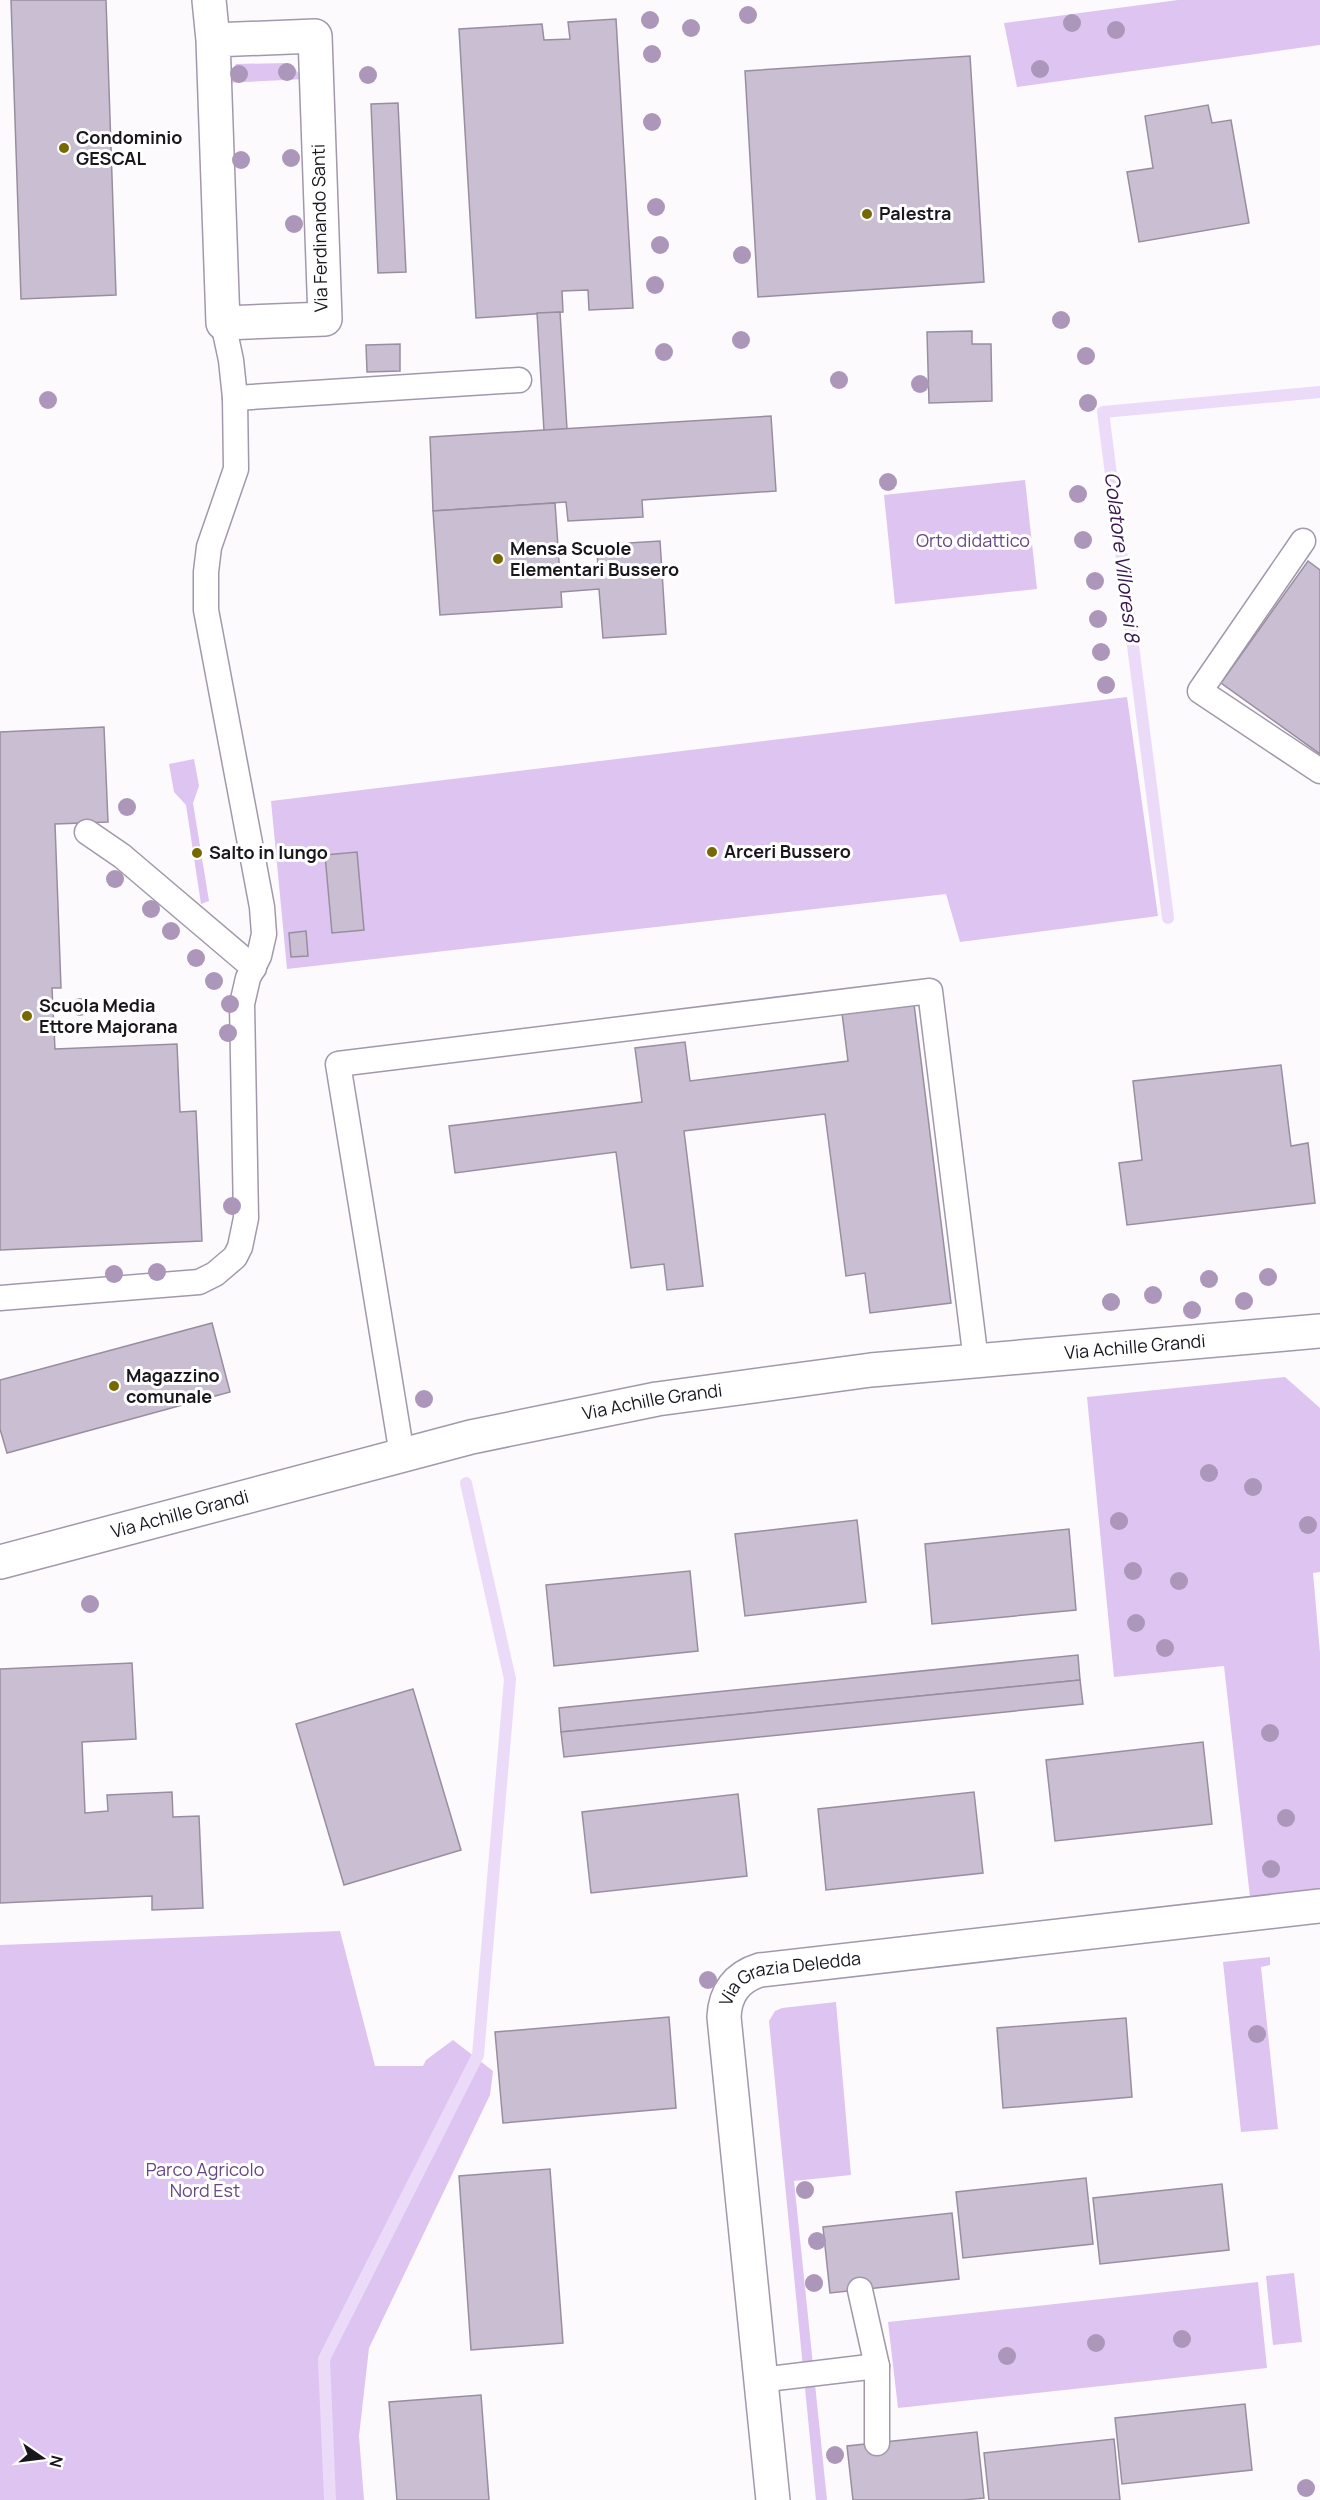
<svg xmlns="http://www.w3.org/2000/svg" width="1320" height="2500" font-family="Manrope,sans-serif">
	<rect width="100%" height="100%" fill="#fdfafe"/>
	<g fill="#ddc4f1">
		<path d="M1178 0H1320V45L1017 87 1004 23Z"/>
		<path d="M288 63 305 79 224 83 236 64Z"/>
		<path d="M1025 480 1037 589 895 604 884 495Z"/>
		<path d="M1127 697 1158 916 960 942 946 894 287 969 271 801Z"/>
		<path d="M194 759 199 786 193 803 209 901 201 904 186 805 174 792 169 764Z"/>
		<path d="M1285 1377 1320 1408V1572L1313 1573 1320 1653V1897L1251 1906 1224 1666 1114 1677 1087 1397Z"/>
		<path d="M340 1931 375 2066H423L426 2060 453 2040 493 2071 490 2095 369 2348 359 2436 364 2500H0V1945Z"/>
		<path d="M1270 1957V1965L1261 1967 1278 2129 1241 2132 1223 1962Z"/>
		<path d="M836 2002 851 2175 794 2181 827 2500H816L769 2021 775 2011 782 2008Z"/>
		<path d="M1294 2273 1302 2342 1273 2345 1266 2276Z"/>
		<path d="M1258 2282 1267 2368 898 2408 888 2322Z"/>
	</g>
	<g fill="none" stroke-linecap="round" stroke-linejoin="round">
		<g stroke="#ebdbf9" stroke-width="12">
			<path d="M1168 918 1103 412 1320 392"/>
			<path d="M330 2500 324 2359 478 2055 510 1679 466 1483"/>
		</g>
	</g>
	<g fill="#cabfd2" stroke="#988ea0" stroke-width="1.5">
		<path d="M11 0H106L116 295 21 299Z"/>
		<path d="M616 19 633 308 589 310 588 290 562 291 563 312 476 318 459 29 542 24 544 40 570 39 568 22Z"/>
		<path d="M970 56 984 282 758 297 745 71Z"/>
		<path d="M398 103 406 272 378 273 371 104Z"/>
		<path d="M1208 105 1212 123 1231 120 1249 223 1139 242 1127 172 1153 168 1145 116Z"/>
		<path d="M560 312 567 429 544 431 537 313Z"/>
		<path d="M972 331V344H991L992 401 929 403 927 332Z"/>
		<path d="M400 344V371L367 372 366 345Z"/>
		<path d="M771 416 776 491 642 500 643 517 568 521 566 502 433 511 430 437Z"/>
		<path d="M555 503 560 576 598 573 597 545 660 541 666 634 603 638 599 589 561 592 562 607 440 615 433 511Z"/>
		<path d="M1308 561 1320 570V754L1221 683Z"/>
		<path d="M104 727 108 822 55 824 61 988H52L55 1049 177 1044 180 1112 196 1111 202 1241 0 1250V732Z"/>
		<path d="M357 852 364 930 332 933 325 855Z"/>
		<path d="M306 931 308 956 291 957 289 933Z"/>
		<path d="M914 1004 951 1303 870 1313 865 1273 846 1276 825 1114 684 1131 703 1286 667 1290 664 1264 631 1268 616 1152 455 1173 449 1126 642 1102 635 1048 685 1042 690 1081 848 1061 842 1013Z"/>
		<path d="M1281 1065 1291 1146 1308 1143 1315 1203 1127 1225 1119 1163 1142 1160 1133 1081Z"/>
		<path d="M212 1323 230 1392 7 1453 0 1429V1380Z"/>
		<path d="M857 1520 866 1602 745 1616 735 1534Z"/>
		<path d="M1069 1529 1076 1610 932 1624 925 1544Z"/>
		<path d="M690 1571 698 1651 554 1666 546 1585Z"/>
		<path d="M1078 1655 1080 1680 561 1732 559 1708Z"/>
		<path d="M132 1663 136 1739 82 1742 85 1813 108 1811 107 1795 172 1792 173 1817 199 1816 203 1908 152 1910V1896L0 1903V1669Z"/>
		<path d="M1080 1680 1083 1704 564 1757 561 1732Z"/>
		<path d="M413 1689 461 1850 344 1885 296 1724Z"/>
		<path d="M1203 1742 1212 1824 1055 1841 1046 1760Z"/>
		<path d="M974 1792 983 1873 826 1890 818 1809Z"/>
		<path d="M738 1794 747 1876 591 1893 582 1812Z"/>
		<path d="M669 2017 676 2108 503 2123 495 2032Z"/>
		<path d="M1126 2018 1132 2097 1003 2108 997 2028Z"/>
		<path d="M550 2169 563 2343 471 2350 459 2176Z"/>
		<path d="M1086 2178 1093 2244 963 2258 956 2192Z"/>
		<path d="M1222 2184 1229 2250 1100 2264 1093 2198Z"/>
		<path d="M952 2213 959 2279 830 2293 823 2227Z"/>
		<path d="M481 2395 489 2500H397L389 2402Z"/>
		<path d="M1245 2404 1252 2470 1122 2484 1115 2418Z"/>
		<path d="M977 2432 984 2498 963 2500H853L847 2446Z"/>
		<path d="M1114 2439 1120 2500H989L984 2453Z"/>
	</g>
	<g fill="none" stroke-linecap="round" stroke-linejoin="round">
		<defs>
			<g id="service">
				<path d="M235 398 519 380"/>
				<path d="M1303 541 1200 691 1320 771"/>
				<path d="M87 832 122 856 254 968"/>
				<path d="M0 1298 199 1282 215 1274 235 1257 240 1247 246 1218 242 1004 248 978 259 956 264 934 262 907 206 610V572L209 547 236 469 235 398 231 360 223 323"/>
				<path d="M402 1455 338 1064 930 991 976 1361"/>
				<path d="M860 2290 877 2366V2443"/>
				<path d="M760 2380 877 2366"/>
			</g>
			<g id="minor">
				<path d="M209 0 213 40 223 323 325 319 315 36 213 40"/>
				<path id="s1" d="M0 1562 471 1437 657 1399 871 1370 1320 1331"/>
				<path id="s2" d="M773 2500 724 2017C725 1993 737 1977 760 1970L1320 1906"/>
			</g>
		</defs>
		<use href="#service" stroke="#a298ab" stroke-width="27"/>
		<use href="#minor" stroke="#a298ab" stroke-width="36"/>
		<use href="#service" stroke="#fff" stroke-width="24"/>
		<use href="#minor" stroke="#fff" stroke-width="33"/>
	</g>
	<g fill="#ac97ba">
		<circle cx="748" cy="15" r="9"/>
		<circle cx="650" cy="20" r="9"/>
		<circle cx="1072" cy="23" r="9"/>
		<circle cx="691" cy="28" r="9"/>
		<circle cx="1116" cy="30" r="9"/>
		<circle cx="652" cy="54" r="9"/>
		<circle cx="1040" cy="69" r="9"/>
		<circle cx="287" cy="72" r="9"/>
		<circle cx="239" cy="74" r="9"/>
		<circle cx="368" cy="75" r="9"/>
		<circle cx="652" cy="122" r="9"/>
		<circle cx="291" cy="158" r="9"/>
		<circle cx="241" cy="160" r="9"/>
		<circle cx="656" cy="207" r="9"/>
		<circle cx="294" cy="224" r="9"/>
		<circle cx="660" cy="245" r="9"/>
		<circle cx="742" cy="255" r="9"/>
		<circle cx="655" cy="285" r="9"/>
		<circle cx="1061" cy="320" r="9"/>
		<circle cx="741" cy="340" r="9"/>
		<circle cx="664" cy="352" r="9"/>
		<circle cx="1086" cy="356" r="9"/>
		<circle cx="839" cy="380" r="9"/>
		<circle cx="920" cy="384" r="9"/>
		<circle cx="48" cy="400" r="9"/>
		<circle cx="1088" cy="403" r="9"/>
		<circle cx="888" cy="482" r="9"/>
		<circle cx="1078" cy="494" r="9"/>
		<circle cx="1083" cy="540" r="9"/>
		<circle cx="1095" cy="581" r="9"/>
		<circle cx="1098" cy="619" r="9"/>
		<circle cx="1101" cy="652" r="9"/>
		<circle cx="1106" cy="685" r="9"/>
		<circle cx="127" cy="807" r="9"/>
		<circle cx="115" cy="879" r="9"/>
		<circle cx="151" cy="909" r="9"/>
		<circle cx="171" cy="931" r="9"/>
		<circle cx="196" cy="958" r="9"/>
		<circle cx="214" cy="981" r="9"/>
		<circle cx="230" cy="1004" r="9"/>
		<circle cx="80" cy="1007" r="9"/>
		<circle cx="228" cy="1033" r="9"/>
		<circle cx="232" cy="1206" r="9"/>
		<circle cx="157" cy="1272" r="9"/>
		<circle cx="114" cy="1274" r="9"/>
		<circle cx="1268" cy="1277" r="9"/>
		<circle cx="1209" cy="1279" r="9"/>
		<circle cx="1153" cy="1295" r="9"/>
		<circle cx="1244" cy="1301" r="9"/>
		<circle cx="1111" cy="1302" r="9"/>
		<circle cx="1192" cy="1310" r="9"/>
		<circle cx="424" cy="1399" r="9"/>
		<circle cx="1209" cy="1473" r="9"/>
		<circle cx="1253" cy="1487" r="9"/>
		<circle cx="1119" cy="1521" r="9"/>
		<circle cx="1308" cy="1525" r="9"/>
		<circle cx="1133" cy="1571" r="9"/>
		<circle cx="1179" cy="1581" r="9"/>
		<circle cx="90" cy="1604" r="9"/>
		<circle cx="1136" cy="1623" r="9"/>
		<circle cx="1165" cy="1648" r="9"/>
		<circle cx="1270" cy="1733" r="9"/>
		<circle cx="1286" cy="1818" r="9"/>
		<circle cx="1271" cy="1869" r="9"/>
		<circle cx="708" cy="1980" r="9"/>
		<circle cx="1257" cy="2034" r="9"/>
		<circle cx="805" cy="2190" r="9"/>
		<circle cx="817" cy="2241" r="9"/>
		<circle cx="814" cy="2283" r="9"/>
		<circle cx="1182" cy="2339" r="9"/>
		<circle cx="1096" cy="2343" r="9"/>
		<circle cx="1007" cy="2356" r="9"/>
		<circle cx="835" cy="2455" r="9"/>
		<circle cx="1306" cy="2488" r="9"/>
	</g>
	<g fill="#776800" stroke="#fff" stroke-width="2">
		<circle cx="64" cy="148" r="6"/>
		<circle cx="867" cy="214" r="6"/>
		<circle cx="498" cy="559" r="6"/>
		<circle cx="712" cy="852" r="6"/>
		<circle cx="197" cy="853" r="6"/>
		<circle cx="27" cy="1016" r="6"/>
		<circle cx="114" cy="1386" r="6"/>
	</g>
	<g text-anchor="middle" stroke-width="6" stroke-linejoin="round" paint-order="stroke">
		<g font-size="18" font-weight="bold" fill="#19161d" stroke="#fff" text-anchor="start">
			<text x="76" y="144">Condominio<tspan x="76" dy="21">GESCAL</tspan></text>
			<text x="879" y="220">Palestra</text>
			<text x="510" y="555">Mensa Scuole<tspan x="510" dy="21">Elementari Bussero</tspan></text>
			<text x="724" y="858">Arceri Bussero</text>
			<text x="209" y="859">Salto in lungo</text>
			<text x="39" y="1012">Scuola Media<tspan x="39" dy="21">Ettore Majorana</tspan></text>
			<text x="126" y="1382">Magazzino<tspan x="126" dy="21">comunale</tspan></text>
		</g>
		<g font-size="18" fill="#19161d" stroke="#fff">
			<text transform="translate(320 228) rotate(-91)" y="6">Via Ferdinando Santi</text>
			<text dy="6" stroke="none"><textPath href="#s1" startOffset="1158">Via Achille Grandi</textPath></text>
			<text dy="6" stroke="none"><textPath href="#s1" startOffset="672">Via Achille Grandi</textPath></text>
			<text dy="6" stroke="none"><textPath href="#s1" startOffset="186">Via Achille Grandi</textPath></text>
			<text dy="6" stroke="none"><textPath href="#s2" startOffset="574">Via Grazia Deledda</textPath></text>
		</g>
		<g font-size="18" fill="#694682" stroke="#fff">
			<text x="973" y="547">Orto didattico</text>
			<text x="205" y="2176">Parco Agricolo<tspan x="205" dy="21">Nord Est</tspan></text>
		</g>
		<g font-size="20" font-style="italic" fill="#39164f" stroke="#fff">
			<text transform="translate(1122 557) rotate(83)" y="7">Colatore Villoresi 8</text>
		</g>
	</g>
	<g transform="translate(42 2458) rotate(104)" stroke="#ffffff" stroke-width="4.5" paint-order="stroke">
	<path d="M0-4.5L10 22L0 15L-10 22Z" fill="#19161d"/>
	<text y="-9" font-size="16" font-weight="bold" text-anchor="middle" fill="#19161d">N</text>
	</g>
</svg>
